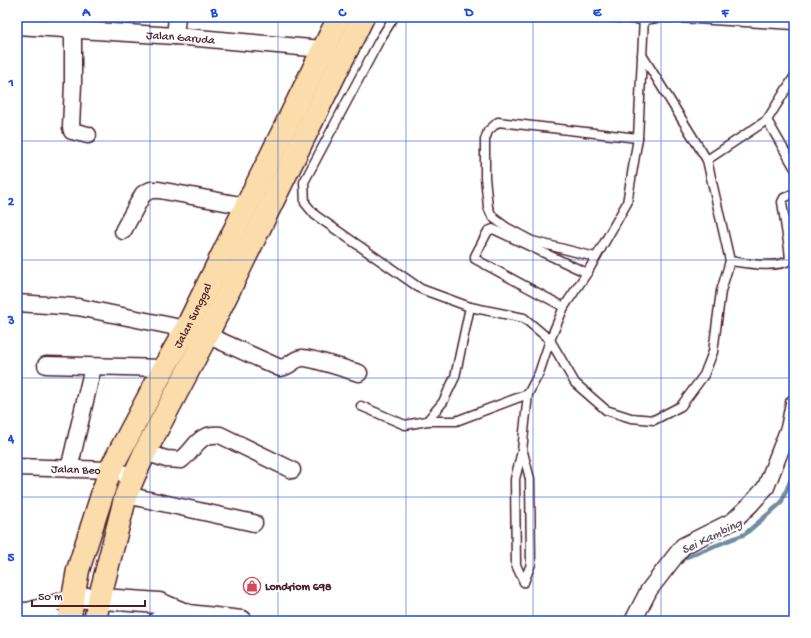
<svg xmlns="http://www.w3.org/2000/svg" width="811" height="638" font-family="'Gochi Hand',sans-serif">
	<rect width="100%" height="100%" fill="#fff"/>
	<filter id="ink" filterUnits="userSpaceOnUse"><feTurbulence type="fractalNoise" baseFrequency=".025" numOctaves="2"/><feDisplacementMap in="SourceGraphic" scale="8" xChannelSelector="R" yChannelSelector="G"/><feConvolveMatrix kernelMatrix="1 2 1 2 8 2 1 2 1" color-interpolation-filters="sRGB"/></filter>
	<g filter="url(#ink)">
		<g fill="none" stroke-linecap="round" stroke-linejoin="round">
			<path stroke="#728ca0" stroke-width="4.5" d="M681 562 684 558 745 534 781 503 794 472"/>
			<defs>
				<g id="service">
					<path d="M394 17 379 41 304 182 305 203 315 215 421 289 470 307 524 318 550 340 575 383 606 410 631 418 654 420 681 406 704 375 713 352 721 291 730 261C745 263 776 269 790 260L789 249 782 202 784 198 794 193"/>
					<path d="M610 17 644 20 663 17 794 25"/>
					<path d="M642 55 707 160 730 261"/>
					<path d="M767 120 794 167"/>
					<path d="M707 160 767 120 794 77"/>
					<path d="M595 257 532 241 506 227 495 219 491 214 488 207 485 177V140L488 131 498 122 638 138"/>
					<path d="M564 307 475 259V256L488 231 493 229 587 273"/>
					<path d="M361 406 405 425 427 421H456L528 394"/>
					<path d="M427 421 443 402 455 377 470 307"/>
					<path d="M523 452 530 479 531 564 524 582"/>
					<path d="M524 582 516 565 515 479 522 451 528 394 539 373 550 340 564 307 587 273 627 203 638 138 644 17"/>
				</g>
				<g id="minor">
					<path id="s1" d="M17 26 175 36 322 49 332 54"/>
					<path d="M73 30V84L71 127 72 131 88 135"/>
					<path d="M175 36 177 17"/>
					<path d="M123 231 143 194 151 190H159L246 206"/>
					<path d="M17 303 78 307 186 329 207 335 280 368C291 367 292 359 302 358 310 357 348 370 359 373"/>
					<path d="M46 365 164 368"/>
					<path d="M145 452 166 459 181 460C196 449 197 433 220 435L292 470"/>
					<path id="s2" d="M17 467 110 470 134 476"/>
					<path d="M69 469 93 367"/>
					<path d="M126 495 254 523"/>
					<path d="M17 611H28L64 621"/>
					<path d="M28 611 74 597"/>
					<path d="M633 621 649 590 683 546 733 521 750 505 766 487 789 428 794 403"/>
				</g>
				<g id="tertiary">
					<path d="M74 597 159 603 188 615 242 621"/>
					<path d="M159 621 188 615"/>
				</g>
				<g id="primary">
					<path id="s3" d="M69 621 78 570 110 470 164 368 186 329 339 17"/>
					<path d="M95 621 99 600 126 495 134 476 145 452 207 335 363 17"/>
				</g>
			</defs>
			<use href="#service" stroke="#4a1f2b" stroke-width="11"/>
			<use href="#minor" stroke="#4a1f2b" stroke-width="19"/>
			<use href="#tertiary" stroke="#4a1f2b" stroke-width="23"/>
			<use href="#primary" stroke="#4a1f2b" stroke-width="25"/>
			<use href="#service" stroke="#fff" stroke-width="8"/>
			<use href="#minor" stroke="#fff" stroke-width="16"/>
			<use href="#tertiary" stroke="#fff" stroke-width="20"/>
			<use href="#primary" stroke="#faddab" stroke-width="22"/>
		</g>
	</g>
	<path fill="none" stroke="#1d4ed8" stroke-width="1" stroke-opacity="0.55" d="M150 17V621M278 17V621M406 17V621M533 17V621M661 17V621M17 141H794M17 260H794M17 378H794M17 497H794"/>
	<defs>
		<symbol id="shop-ring" viewBox="-11 -11 22 22"><circle r="9.5" fill="#fff" stroke="#d1495b" stroke-width="1.5"/><path d="M-5-2.5h2.3a2.7 3.5 0 0 1 5.4 0H5L5.5 6h-11ZM-1.5-2.5h3a1.5 2.3 0 0 0-3 0Z" fill="#d1495b"/></symbol>
	</defs>
	<g fill-rule="evenodd">
		<use href="#shop-ring" x="242" y="576" width="20" height="20"/>
	</g>
	<g text-anchor="middle" stroke-width="4" stroke-linejoin="round" paint-order="stroke">
		<g font-size="12" fill="#4a1f2b" stroke="#fff">
			<text dy="4" stroke="none"><textPath href="#s1" startOffset="164">Jalan Garuda</textPath></text>
			<text dy="4" stroke="none"><textPath href="#s3" startOffset="332">Jalan Sunggal</textPath></text>
			<text dy="4" stroke="none"><textPath href="#s2" startOffset="59">Jalan Beo</textPath></text>
		</g>
		<g font-size="12" font-weight="bold" fill="#4a1f2b" stroke="#fff" text-anchor="start">
			<text x="265" y="590">Londriom 698</text>
		</g>
		<g font-size="13" font-style="italic" fill="#5e5566" stroke="#fff">
			<text transform="translate(711 535) rotate(-26)" y="5">Sei Kambing</text>
		</g>
	</g>
	<rect width="811" height="638" fill="none" stroke="#fff" stroke-width="44"/>
	<path d="M32 600v6h113v-6" fill="none" stroke="#4a1f2b" stroke-width="2"/>
	<text x="38" y="600" font-size="12" fill="#4a1f2b" stroke="#ffffff" stroke-width="3" paint-order="stroke">50 m</text>
	<rect x="22" y="22" width="767" height="594" fill="none" stroke="#1d4ed8" stroke-width="1.5"/>
	<g font-size="13" text-anchor="middle" font-weight="bold" fill="#1d4ed8">
		<text x="86" y="16">A</text>
		<text x="214" y="16">B</text>
		<text x="342" y="16">C</text>
		<text x="469" y="16">D</text>
		<text x="597" y="16">E</text>
		<text x="725" y="16">F</text>
		<text x="11" y="86">1</text>
		<text x="11" y="205">2</text>
		<text x="11" y="324">3</text>
		<text x="11" y="442">4</text>
		<text x="11" y="561">5</text>
	</g>
</svg>
